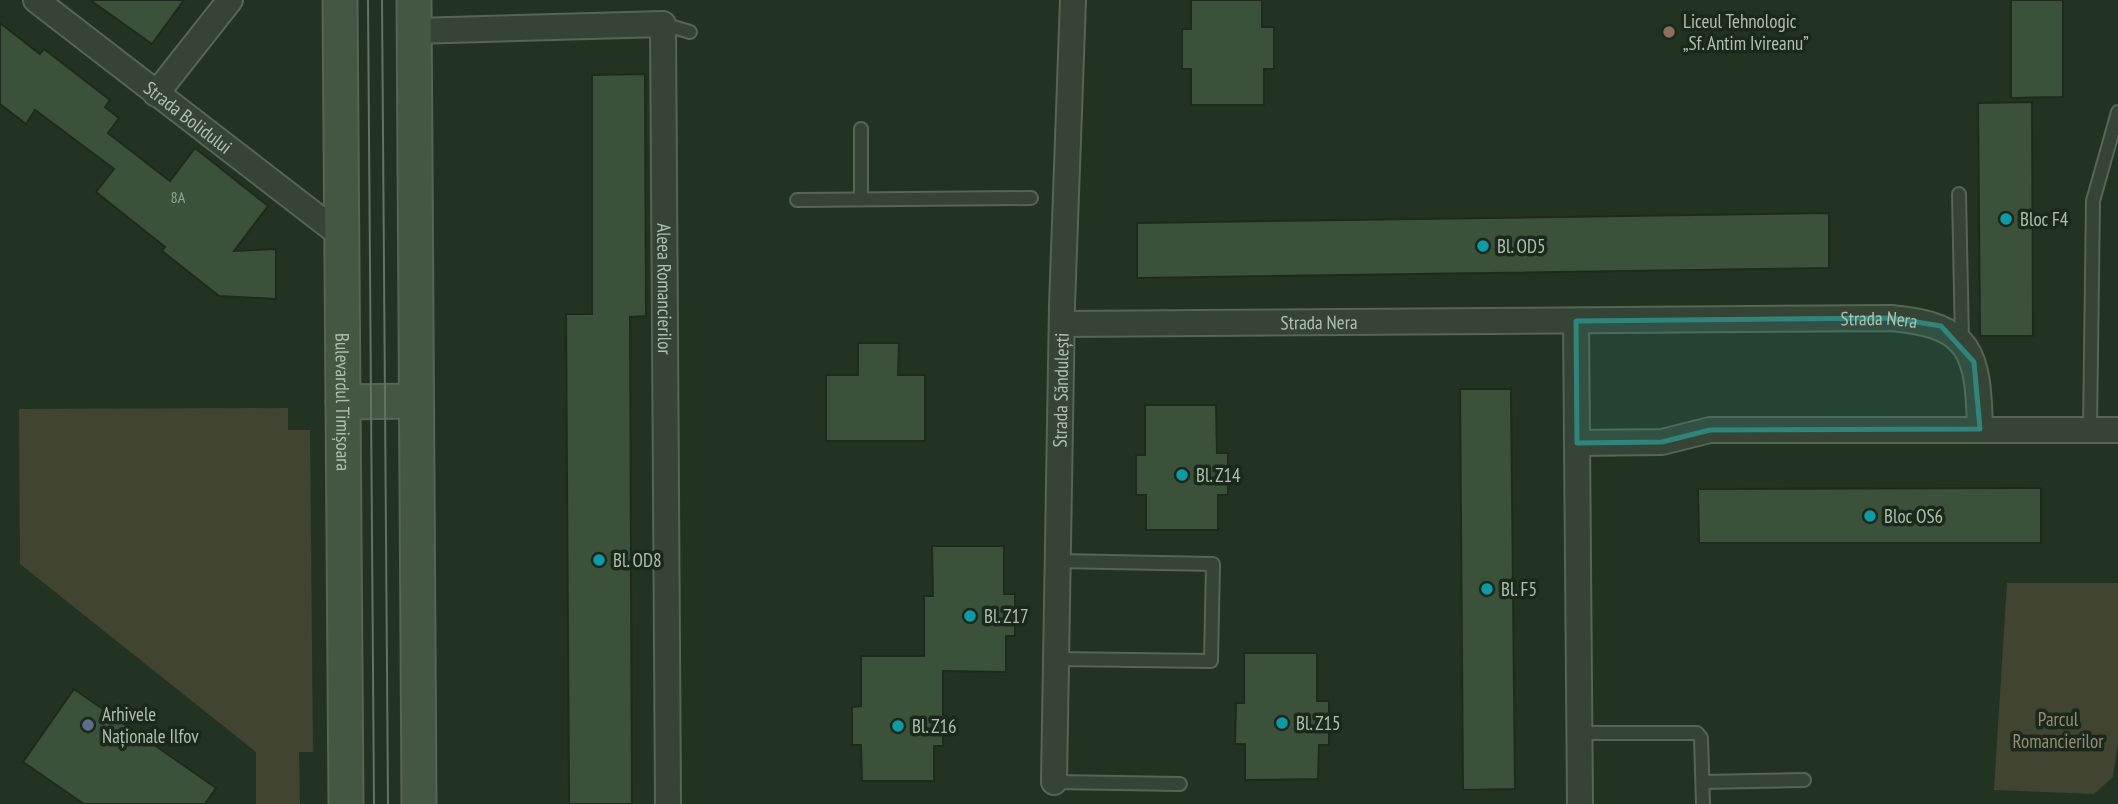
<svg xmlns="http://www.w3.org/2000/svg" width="2118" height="804" font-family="'PT Sans Narrow',sans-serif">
	<rect width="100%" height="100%" fill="#233321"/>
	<g fill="#404431">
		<path d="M288 408V430H310L313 752H299L300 804H256V752L20 564 19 409Z"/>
		<path d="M2007 583H2118V743L2113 777 2094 794 1994 790Z"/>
	</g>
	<g fill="#3c513a" stroke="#1d2b1c" stroke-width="2">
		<path d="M90 0H184L152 44Z"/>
		<path d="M1191 0H1262V27H1274V69H1264V105H1191V69H1182V29H1191Z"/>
		<path d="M2011 0H2063V97L2011 98Z"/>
		<path d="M0 23 40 54 44 49 110 100 105 107 119 118 108 133 170 181 195 148 268 206 234 251 276 249V299L219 296 162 251 165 247 96 192 114 169 35 110 26 124 0 104Z"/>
		<path d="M645 74 646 316 630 317 632 804H569L566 314H592V75Z"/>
		<path d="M2032 102 2033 336H1980L1978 103Z"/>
		<path d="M1829 213V268L1137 278V223Z"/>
		<path d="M858 343H899L898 375H925V441H826V375H858Z"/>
		<path d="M1460 389H1511L1515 789 1463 790Z"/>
		<path d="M1145 405H1216L1217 453H1228V495H1218V530H1146V495H1136V455H1145Z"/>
		<path d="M2041 488V543H1699L1698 489Z"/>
		<path d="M932 546H1004V594H1015V636H1006V672L943 671V746H934V781H862L861 745H852V707L861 706V656H924V596H933Z"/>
		<path d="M1244 653H1317V701H1329V745H1319L1318 779 1245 780V744H1235L1236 703H1244Z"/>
		<path d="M74 689 216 788 205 804H84L23 762Z"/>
	</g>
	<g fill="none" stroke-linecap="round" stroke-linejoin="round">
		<defs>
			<g id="lane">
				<path d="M663 24 690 32"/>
				<path d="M1959 194 1962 341"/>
				<path d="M861 199V129"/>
				<path d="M797 200 1031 198"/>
				<path d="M2090 429 2093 201 2118 112"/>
				<path d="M1056 659 1211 661 1213 564 1058 561"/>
				<path d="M1579 733H1697L1701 738 1703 804"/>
				<path d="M1054 782 1180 784"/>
				<path d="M1703 782 1804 780"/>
			</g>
			<g id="street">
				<path id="s1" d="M36 0 342 236"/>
				<path id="s2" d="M414 31 663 24 668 804"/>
				<path d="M156 94 230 0"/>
				<path d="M1576 321 1580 804"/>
				<path id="s3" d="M1062 324 1891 318C1973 325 1978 354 1980 429"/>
				<path d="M1577 443 1662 442 1710 430H2118"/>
				<path id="s4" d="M1054 782 1062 306 1073 0"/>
			</g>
			<g id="secondary">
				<path id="s5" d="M340 0 346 804"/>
				<path d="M414 0 419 804"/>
				<path d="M343 402 416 401"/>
			</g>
		</defs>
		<use href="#lane" stroke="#566554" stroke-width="16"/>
		<use href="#street" stroke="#566554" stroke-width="28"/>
		<use href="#secondary" stroke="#566554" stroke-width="37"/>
		<use href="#lane" stroke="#354434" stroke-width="12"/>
		<use href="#street" stroke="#354434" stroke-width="24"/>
		<use href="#secondary" stroke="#435742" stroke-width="33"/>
		<g stroke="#627561" stroke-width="2">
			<path d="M368 0 374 804"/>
			<path d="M382 0 388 804"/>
		</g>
	</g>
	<path fill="#2f857b" fill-opacity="0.2" stroke="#2f857b" stroke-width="5" stroke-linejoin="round" d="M1891 318 1941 326 1974 362 1980 429 1710 430 1662 442 1577 443 1576 321Z"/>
	<circle fill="#8d6e63" stroke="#1b291a" stroke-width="2.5" cx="1669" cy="32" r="7"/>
	<g fill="#0f9aa8" stroke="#1b291a" stroke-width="2.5">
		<circle cx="2006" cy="219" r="7"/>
		<circle cx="1483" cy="246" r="7"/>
		<circle cx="1182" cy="475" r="7"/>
		<circle cx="1870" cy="516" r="7"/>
		<circle cx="599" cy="560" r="7"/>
		<circle cx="1487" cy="589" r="7"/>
		<circle cx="970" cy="616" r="7"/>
		<circle cx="1282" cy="723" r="7"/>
		<circle cx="898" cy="726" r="7"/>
	</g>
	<circle fill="#5c6f8a" stroke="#1b291a" stroke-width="2.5" cx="88" cy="725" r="7"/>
	<g text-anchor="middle" stroke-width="7" stroke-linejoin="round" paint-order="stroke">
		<g font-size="16" fill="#92a591">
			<text x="178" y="203">8A</text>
		</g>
		<g font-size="19" fill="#afc1ae" stroke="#1b291a" text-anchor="start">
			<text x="1683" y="28">Liceul Tehnologic<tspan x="1683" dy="22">„Sf. Antim Ivireanu”</tspan></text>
			<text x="2020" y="226">Bloc F4</text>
			<text x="1497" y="253">Bl. OD5</text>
			<text x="1196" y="482">Bl. Z14</text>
			<text x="1884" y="523">Bloc OS6</text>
			<text x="613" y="567">Bl. OD8</text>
			<text x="1501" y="596">Bl. F5</text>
			<text x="984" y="623">Bl. Z17</text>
			<text x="102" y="721">Arhivele<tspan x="102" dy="22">Naționale Ilfov</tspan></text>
			<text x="1296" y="730">Bl. Z15</text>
			<text x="912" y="733">Bl. Z16</text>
		</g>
		<g font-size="19" fill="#afc1ae" stroke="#1b291a">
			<text dy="7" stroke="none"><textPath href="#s1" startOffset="192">Strada Bolidului</textPath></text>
			<text dy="7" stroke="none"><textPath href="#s2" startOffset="514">Aleea Romancierilor</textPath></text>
			<text dy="7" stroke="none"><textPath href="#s3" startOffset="817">Strada Nera</textPath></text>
			<text dy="7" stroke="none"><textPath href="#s3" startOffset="257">Strada Nera</textPath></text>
			<text dy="7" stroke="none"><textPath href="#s4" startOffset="392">Strada Săndulești</textPath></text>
			<text dy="7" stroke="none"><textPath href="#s5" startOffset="402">Bulevardul Timișoara</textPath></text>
		</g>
		<g font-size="19" fill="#9a8b77" stroke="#1b291a">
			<text x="2058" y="726">Parcul<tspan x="2058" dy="22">Romancierilor</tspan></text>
		</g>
	</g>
</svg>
